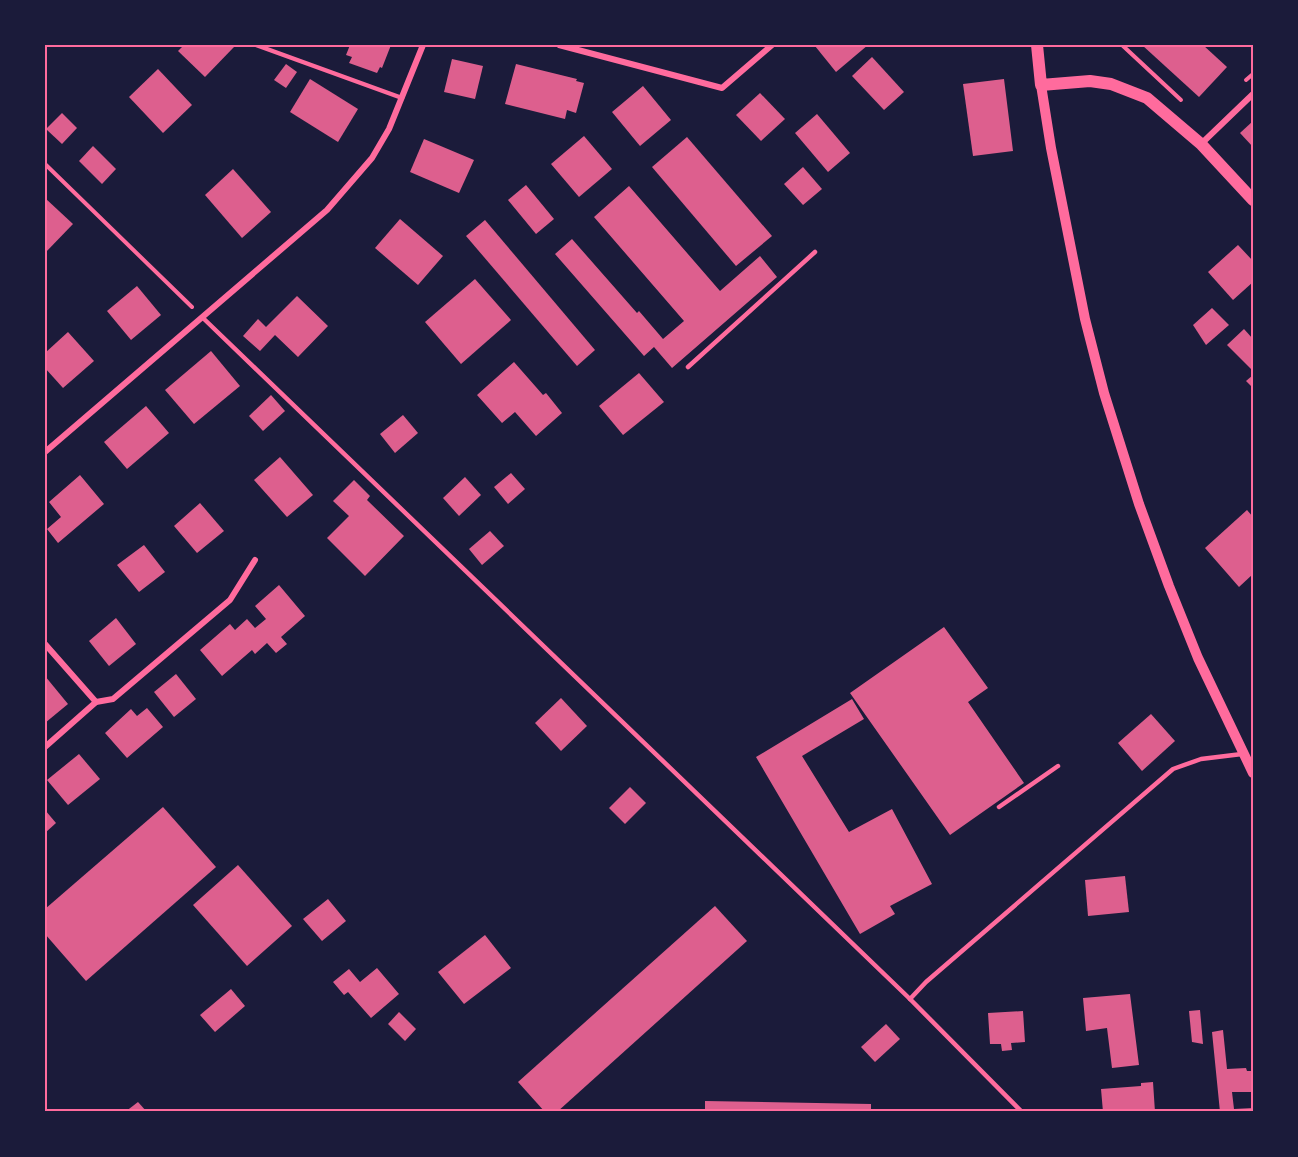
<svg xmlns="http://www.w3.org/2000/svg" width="1298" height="1157" font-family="'DM Sans',sans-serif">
	<rect width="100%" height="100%" fill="#1b1b3a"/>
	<g fill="#dd5f8e">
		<path d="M184 45H232L234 47 205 77 178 51Z"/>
		<path d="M350 45H391L382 68 380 67 377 73 349 63 352 57 346 55Z"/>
		<path d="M816 45H868L836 72 815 46Z"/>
		<path d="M1142 45H1203L1227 67 1199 97Z"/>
		<path d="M872 57 904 92 884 110 852 76Z"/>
		<path d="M452 59 483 66 475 99 444 92Z"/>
		<path d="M286 64 297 72 286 88 274 80Z"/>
		<path d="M516 64 577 79 576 81 584 83 576 113 567 110 565 119 505 104Z"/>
		<path d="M158 69 192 105 163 133 129 97Z"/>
		<path d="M310 79 358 109 338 142 290 112Z"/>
		<path d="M1004 79 1013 151 973 156 963 84Z"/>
		<path d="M643 86 671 120 640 146 612 112Z"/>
		<path d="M760 93 785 119 761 141 736 115Z"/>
		<path d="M62 113 77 128 62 144 46 129Z"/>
		<path d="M817 114 850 153 828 172 795 133Z"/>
		<path d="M1253 121V147L1240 133Z"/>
		<path d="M584 136 612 169 579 197 551 164Z"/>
		<path d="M687 137 772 236 736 266 652 167Z"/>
		<path d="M424 139 474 160 459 193 410 172Z"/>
		<path d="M93 146 116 169 102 184 79 161Z"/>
		<path d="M803 167 822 189 803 205 784 184Z"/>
		<path d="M233 169 271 212 242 238 205 195Z"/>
		<path d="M526 185 554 219 536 234 508 200Z"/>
		<path d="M629 186 720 291 760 256 777 277 672 368 654 347 644 356 555 254 572 239 637 313 639 311 663 339 684 321 594 217Z"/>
		<path d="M45 198 73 224 45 253Z"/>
		<path d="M400 219 443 256 418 285 375 248Z"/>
		<path d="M485 220 595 350 577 366 466 236Z"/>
		<path d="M1238 245 1253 261V282L1233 300 1208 272Z"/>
		<path d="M475 279 511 320 461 364 425 322Z"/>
		<path d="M137 286 161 315 131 340 107 311Z"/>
		<path d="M297 296 328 326 298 357 275 335 260 351 243 336 258 319 266 327Z"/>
		<path d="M1212 308 1229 325 1206 345 1193 325Z"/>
		<path d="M1244 329 1253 339V371L1227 345Z"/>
		<path d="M68 332 94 361 63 388 45 368V353Z"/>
		<path d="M211 351 240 386 194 424 165 390Z"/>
		<path d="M514 362 543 395 546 393 562 413 536 436 515 412 502 423 477 395Z"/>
		<path d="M639 373 664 402 623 435 599 406Z"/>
		<path d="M1253 375V388L1246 381Z"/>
		<path d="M271 395 285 411 263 431 249 416Z"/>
		<path d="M146 406 169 433 127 469 104 442Z"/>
		<path d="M403 415 418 433 395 453 380 434Z"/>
		<path d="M280 457 313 495 287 517 254 480Z"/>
		<path d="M511 473 525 489 508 504 494 487Z"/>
		<path d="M80 475 104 504 58 543 47 529 61 517 49 502Z"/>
		<path d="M465 477 481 495 459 516 443 498Z"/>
		<path d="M354 480 370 496 367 500 404 536 365 576 327 538 349 516 333 501Z"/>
		<path d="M200 503 224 531 197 553 174 526Z"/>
		<path d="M1247 510 1253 517V574L1239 587 1205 548Z"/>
		<path d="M490 531 504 546 482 565 469 549Z"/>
		<path d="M144 545 165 572 139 592 117 565Z"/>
		<path d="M279 585 305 616 281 637 287 644 276 653 267 643 255 654 252 650 222 676 200 650 230 624 235 630 247 619 255 628 266 619 255 606Z"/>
		<path d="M116 618 136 644 109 666 89 641Z"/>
		<path d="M944 627 988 688 968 702 1024 783 950 835 850 693Z"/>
		<path d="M176 674 196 699 174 717 154 692Z"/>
		<path d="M45 676 68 704 45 723Z"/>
		<path d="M561 698 587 726 561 751 535 723Z"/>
		<path d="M852 699 864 719 802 756 849 832 892 809 932 884 890 906 895 914 860 934 756 757Z"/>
		<path d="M147 708 163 727 127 758 105 733 131 709 137 716Z"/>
		<path d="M1151 714 1175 741 1142 771 1118 743Z"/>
		<path d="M79 754 100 779 68 805 47 780Z"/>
		<path d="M630 787 646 803 625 824 609 808Z"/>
		<path d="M163 807 216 867 86 981 45 934V909Z"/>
		<path d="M45 810 56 823 45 833Z"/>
		<path d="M238 865 292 926 247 966 193 905Z"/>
		<path d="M1125 876 1129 912 1088 916 1085 880Z"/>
		<path d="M328 899 346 921 322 941 303 919Z"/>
		<path d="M715 906 747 941 557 1112H545L518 1082Z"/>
		<path d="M485 935 511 968 464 1004 438 972Z"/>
		<path d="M377 968 399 994 371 1018 348 992 344 995 333 982 349 969 360 982Z"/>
		<path d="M231 989 245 1006 215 1032 200 1015Z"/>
		<path d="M1130 994 1139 1065 1112 1068 1107 1028 1086 1031 1083 998Z"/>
		<path d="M1200 1010 1203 1044 1192 1042 1189 1011Z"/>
		<path d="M1023 1011 1025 1042 1011 1043 1012 1050 1002 1051 1001 1044H990L988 1013Z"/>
		<path d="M399 1012 416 1029 405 1041 388 1024Z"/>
		<path d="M886 1024 900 1039 875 1062 861 1047Z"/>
		<path d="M1223 1030 1227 1069 1246 1068 1247 1071H1253V1092H1232L1234 1109 1253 1108V1112H1220L1212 1032Z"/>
		<path d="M1153 1082 1155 1112H1103L1101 1089 1141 1086V1083Z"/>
		<path d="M705 1101 871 1104V1112H705Z"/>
		<path d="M138 1102 147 1112H125Z"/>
	</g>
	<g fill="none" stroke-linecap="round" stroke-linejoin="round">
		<g stroke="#ff6b9d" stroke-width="4">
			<path d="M1122 45 1181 100"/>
			<path d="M1246 80 1253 74"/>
			<path d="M45 164 192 307"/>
		</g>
		<g stroke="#ff6b9d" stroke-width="4.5">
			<path d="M256 45 402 98"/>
			<path d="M203 318 910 999 1022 1112"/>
			<path d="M688 367 815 252"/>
			<path d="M999 807 1058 766"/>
			<path d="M910 999 926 982 1173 769 1201 759 1242 754"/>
		</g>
		<g stroke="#ff6b9d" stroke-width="6">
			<path d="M559 45 722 88 772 45"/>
			<path d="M1201 144 1253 94"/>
			<path d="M45 452 327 210 372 158 389 129 423 45"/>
			<path d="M45 644 96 702"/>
			<path d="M45 747 96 702 113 699 230 600 255 560"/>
		</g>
		<path stroke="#ff6b9d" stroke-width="10" d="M1041 85 1051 148 1085 319 1104 393 1139 504 1169 586 1198 658 1253 773"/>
		<path stroke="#ff6b9d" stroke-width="12" d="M1037 45 1041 85 1090 81 1111 84 1147 98 1201 144 1253 200"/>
	</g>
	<rect width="1298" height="1157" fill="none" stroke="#1b1b3a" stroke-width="93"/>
	<rect x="46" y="46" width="1206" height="1064" fill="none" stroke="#ff6b9d" stroke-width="2"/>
</svg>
